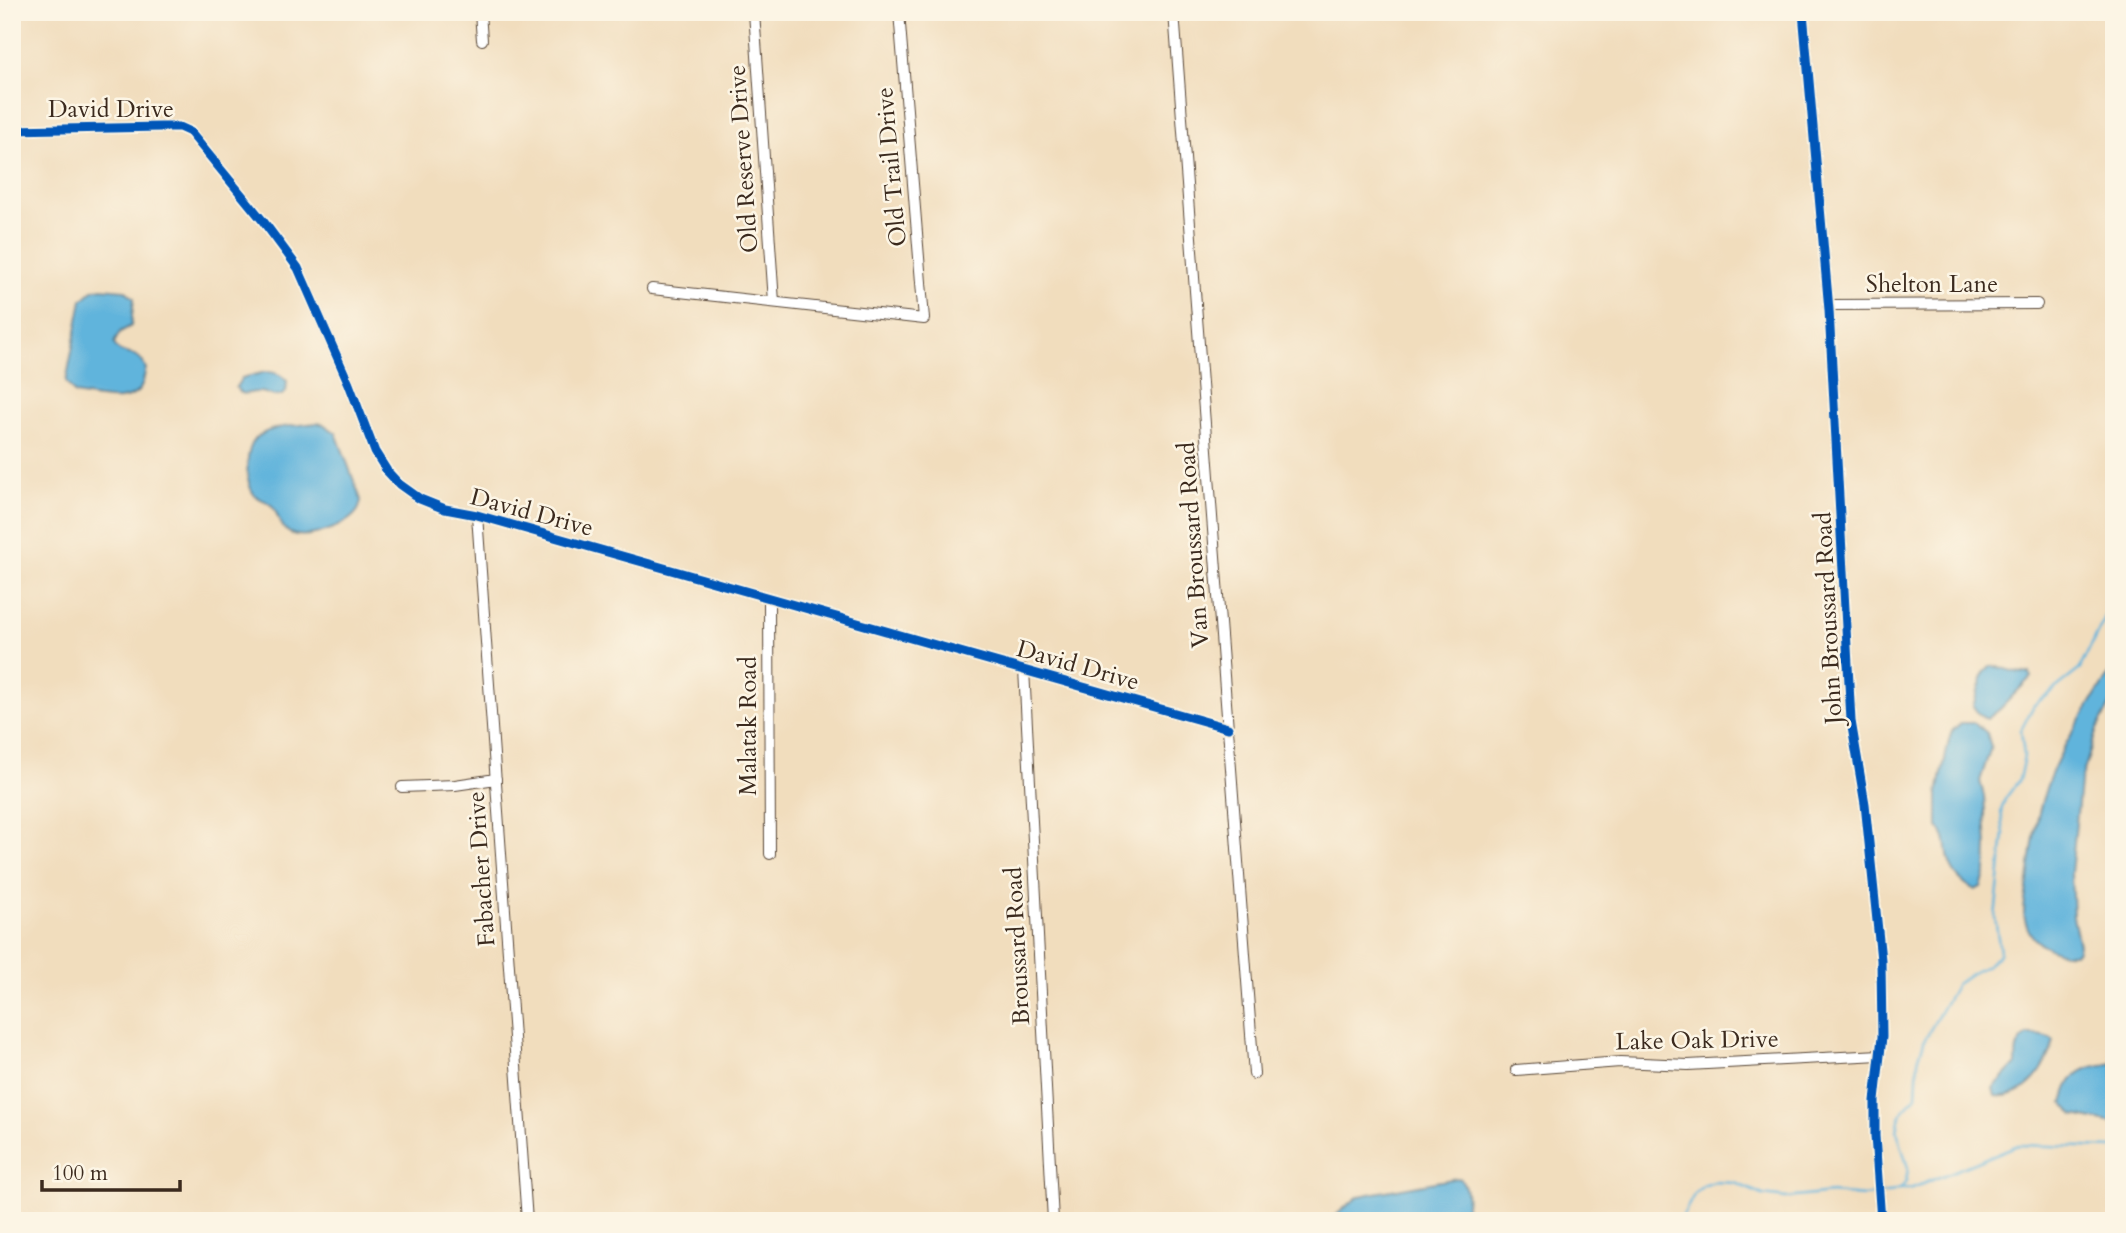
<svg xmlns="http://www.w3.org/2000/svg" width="2126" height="1233" font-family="Cardo,serif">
	<rect width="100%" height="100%" fill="#fcf5e5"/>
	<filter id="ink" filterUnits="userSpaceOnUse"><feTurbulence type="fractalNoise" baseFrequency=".0143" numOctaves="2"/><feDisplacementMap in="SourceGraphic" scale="14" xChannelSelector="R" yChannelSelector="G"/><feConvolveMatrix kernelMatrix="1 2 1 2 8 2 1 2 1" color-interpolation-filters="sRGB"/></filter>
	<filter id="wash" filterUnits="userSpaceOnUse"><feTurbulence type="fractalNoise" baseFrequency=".00686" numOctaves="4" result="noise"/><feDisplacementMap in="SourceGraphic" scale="28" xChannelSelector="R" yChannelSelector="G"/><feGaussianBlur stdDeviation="1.57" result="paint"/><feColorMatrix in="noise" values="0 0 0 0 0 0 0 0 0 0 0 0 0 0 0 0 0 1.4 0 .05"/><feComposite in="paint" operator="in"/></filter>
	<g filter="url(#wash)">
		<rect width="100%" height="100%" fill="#f1ddbd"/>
		<g fill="#60b4dc" stroke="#4e6f7d" stroke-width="2">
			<path d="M102 288 125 290 134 298 131 326 120 332 114 343C120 361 138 345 146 369 144 374 144 380 142 385 132 408 94 397 75 394L66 382 82 300 93 290Z"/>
			<path d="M266 372C275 372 281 374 287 381L286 392C274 402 270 391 257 392 247 392 242 398 236 387L242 378Z"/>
			<path d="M316 423 323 424 336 433 361 500C361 501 359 509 358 510 349 526 307 541 290 533 279 527 279 516 273 507 267 499 256 500 252 491 245 477 245 445 259 436 273 425 299 426 316 423Z"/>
			<path d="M2114 665V698L2097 729 2080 784 2071 873 2073 917 2079 945 2077 952C2066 956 2052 950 2042 944 2031 939 2025 925 2024 913 2024 903 2027 891 2028 881 2032 846 2037 810 2050 777 2066 737 2093 702 2114 665Z"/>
			<path d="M1991 666C2005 667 2017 675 2030 673L2031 677 2000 709 1987 719 1978 713 1973 706 1984 673Z"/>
			<path d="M1961 723H1975L1987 733 1991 747 1980 781 1984 796 1987 847 1986 872 1981 887 1975 890C1963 883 1953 875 1949 860 1946 848 1948 837 1938 827V793L1949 740 1952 731Z"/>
			<path d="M2028 1035C2038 1035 2047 1035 2054 1041 2047 1069 2026 1099 1995 1096L1993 1088 2016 1064C2016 1050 2016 1043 2028 1035Z"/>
			<path d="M2114 1063V1123L2074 1115 2063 1103C2070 1070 2083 1068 2114 1063Z"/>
			<path d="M1457 1178 1461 1179C1470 1192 1466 1206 1463 1221H1329L1359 1196Z"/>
		</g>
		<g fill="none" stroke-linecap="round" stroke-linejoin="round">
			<g stroke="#60b4dc" stroke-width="2.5">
				<path d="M1902 1189H1910L2018 1145 2114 1148"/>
				<path d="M1617 1221 1630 1218 1636 1221"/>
				<path d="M1680 1221 1695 1193 1703 1186 1714 1182 1735 1183 1763 1195 1786 1198 1831 1193 1864 1196 1887 1193 1900 1189 1906 1182 1908 1168 1897 1131 1899 1120 1903 1111 1916 1096 1918 1060 1925 1039 1956 984 1970 974 1986 966 1997 957 2000 952 1995 917 2004 834 2001 811 2005 799 2019 780 2024 756 2021 730 2034 705 2079 670 2114 599"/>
			</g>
		</g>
	</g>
	<g filter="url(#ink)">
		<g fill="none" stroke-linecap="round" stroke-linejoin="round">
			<defs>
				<g id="minor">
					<path d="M480 12 482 40"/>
					<path d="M754 12 774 302"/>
					<path d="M1174 12 1254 1074"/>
					<path d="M1803 12 1829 310 1851 721 1865 804 1881 960 1882 1037 1875 1101V1136L1881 1221"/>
					<path d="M12 130 161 127H179L190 132 263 221 298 268 349 384 375 452 387 471 399 484 420 499 445 509 477 515 1228 728"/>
					<path d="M652 289 924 319 899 12"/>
					<path d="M1828 305 2037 304"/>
					<path d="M477 515 527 1221"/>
					<path d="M769 598 770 854"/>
					<path d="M1024 669 1053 1221"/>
					<path d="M402 787 455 785 496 779"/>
					<path d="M1516 1070 1620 1062 1688 1065 1880 1055"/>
				</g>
			</defs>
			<use href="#minor" stroke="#564536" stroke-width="12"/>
			<use href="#minor" stroke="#fff" stroke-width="10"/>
			<defs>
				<g id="cycleway">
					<path d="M1803 12 1829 310 1851 721 1865 804 1881 960 1882 1037 1875 1101V1136L1881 1221"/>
					<path d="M12 130 161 127H179L190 132 263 221 298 268 349 384 375 452 387 471 399 484 420 499 445 509 477 515 1228 728"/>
				</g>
			</defs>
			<use href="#cycleway" stroke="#fcf5e5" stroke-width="13"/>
			<use href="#cycleway" stroke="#0057b8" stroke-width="9"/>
		</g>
	</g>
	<g text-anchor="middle" stroke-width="5" stroke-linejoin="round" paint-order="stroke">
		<g font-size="24" fill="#3b2a1e" stroke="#fcf5e5">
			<text x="111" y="117">David Drive</text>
			<text transform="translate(743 159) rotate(-94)" y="8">Old Reserve Drive</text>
			<text transform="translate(891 167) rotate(-95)" y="8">Old Trail Drive</text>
			<text x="1932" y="292">Shelton Lane</text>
			<text transform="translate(532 512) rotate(15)" y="8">David Drive</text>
			<text transform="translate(1193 545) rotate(-94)" y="8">Van Broussard Road</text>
			<text transform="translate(1828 618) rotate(-93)" y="8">John Broussard Road</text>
			<text transform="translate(1078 665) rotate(16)" y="8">David Drive</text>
			<text transform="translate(748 726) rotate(-90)" y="8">Malatak Road</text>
			<text transform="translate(481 869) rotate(-94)" y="8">Fabacher Drive</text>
			<text transform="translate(1017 946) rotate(-93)" y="8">Broussard Road</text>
			<text transform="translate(1697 1040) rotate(-1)" y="8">Lake Oak Drive</text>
		</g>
	</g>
	<rect width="2126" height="1233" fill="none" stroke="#fcf5e5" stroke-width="42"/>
	<path d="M42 1180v10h138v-10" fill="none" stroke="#3b2a1e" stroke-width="3.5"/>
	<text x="52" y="1180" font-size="21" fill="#3b2a1e" stroke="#fcf5e5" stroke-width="5" paint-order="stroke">100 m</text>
</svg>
